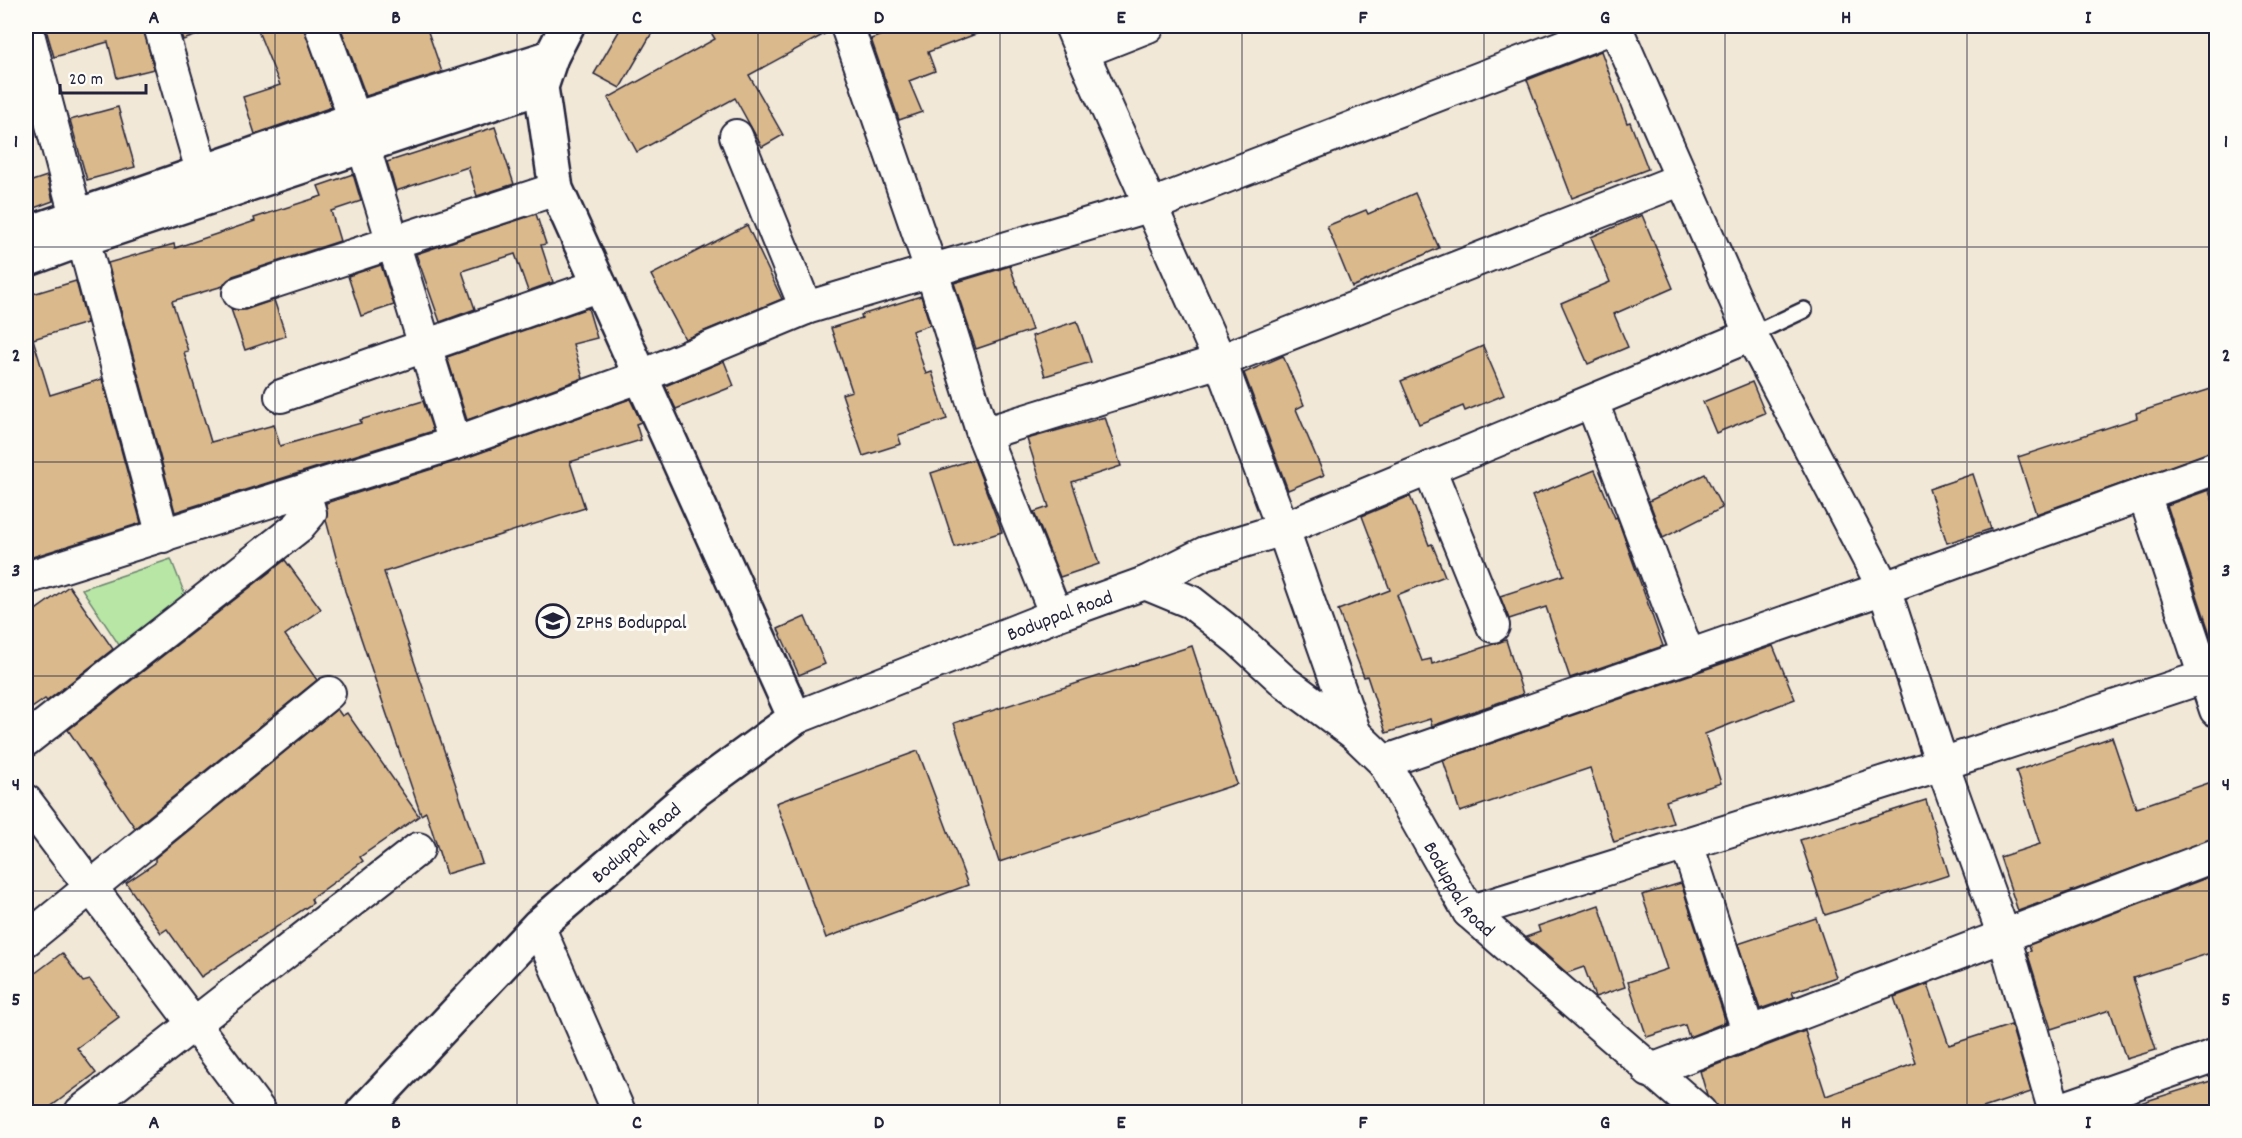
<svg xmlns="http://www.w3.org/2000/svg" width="2242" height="1138" font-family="Dekko,sans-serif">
	<rect width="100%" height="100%" fill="#f2e8d7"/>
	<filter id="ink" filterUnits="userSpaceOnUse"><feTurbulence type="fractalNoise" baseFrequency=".0167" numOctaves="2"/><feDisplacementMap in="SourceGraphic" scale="12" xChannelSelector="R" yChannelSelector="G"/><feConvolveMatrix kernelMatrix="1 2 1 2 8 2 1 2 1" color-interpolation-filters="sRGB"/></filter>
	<g filter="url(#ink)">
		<path fill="#b7e6a5" stroke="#6c8470" stroke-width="1.5" d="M171 559 187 600 121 648 82 589Z"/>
		<g fill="#dab98c" stroke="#22223b" stroke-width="1.5">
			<path d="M45 26H143L154 69 117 78 108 42 54 57Z"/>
			<path d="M179 26H211L212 30 183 40Z"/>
			<path d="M256 26H303L332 107 255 134 243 97 280 85Z"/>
			<path d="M340 26H426L442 72 366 96Z"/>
			<path d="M622 26H656L620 88 594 74Z"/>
			<path d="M707 26H829L830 31 749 75 783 135 762 147 735 98 637 152 608 98 715 39Z"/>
			<path d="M906 26 992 28 928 52 935 71 909 81 922 112 899 120 871 39Z"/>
			<path d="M1601 51 1627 123 1630 122 1648 169 1572 198 1527 80Z"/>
			<path d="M118 107 135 167 87 180 70 120Z"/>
			<path d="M495 127 514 184 477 196 468 167 396 191 387 162Z"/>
			<path d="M353 174 361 201 331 211 340 241 233 276 223 286 172 301 188 351 184 352 211 442 274 425 280 446 361 423 360 420 423 401 433 431 175 512 108 263 174 244 175 248 255 221 254 218 322 196 318 186Z"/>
			<path d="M47 176 53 201 26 211V183Z"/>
			<path d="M1415 193 1439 248 1352 287 1327 226 1366 210 1368 214Z"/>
			<path d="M536 214 546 244 541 245 553 282 528 291 515 254 462 271 475 309 440 322 416 254Z"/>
			<path d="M1642 215 1673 288 1614 314 1628 347 1588 364 1561 303 1610 282 1591 237Z"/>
			<path d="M747 225 782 299 685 339 651 275Z"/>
			<path d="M381 265 394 305 361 316 348 276Z"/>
			<path d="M1010 266 1032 330 976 349 954 283Z"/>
			<path d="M76 281 87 323 33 339 50 395 102 379 141 523 26 559V296Z"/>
			<path d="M921 296 930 325 912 331 926 374 932 372 947 419 898 435 901 444 863 456 842 394 852 391 831 328 862 318 861 315Z"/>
			<path d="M274 300 286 336 245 350 231 309 245 310Z"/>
			<path d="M588 308 597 338 573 344 583 378 467 420 447 357Z"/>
			<path d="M1077 321 1091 362 1045 376 1032 336Z"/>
			<path d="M1483 346 1504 395 1465 411 1463 406 1419 424 1401 381Z"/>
			<path d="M1283 356 1304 405 1296 409 1324 475 1288 490 1244 373Z"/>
			<path d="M724 361 734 386 676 409 665 386Z"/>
			<path d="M1752 382 1765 413 1716 433 1703 402Z"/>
			<path d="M2217 387V450L2036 514 2018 457 2137 418 2136 413Z"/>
			<path d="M630 399 641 422 636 424 641 440 570 462 585 508 384 572 482 863 446 874 426 812 421 815 345 591 326 520V503L460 460Z"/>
			<path d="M1105 417 1121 466 1072 482 1099 564 1060 577 1034 512 1049 507 1027 439Z"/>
			<path d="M974 459 1002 532 955 547 931 473Z"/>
			<path d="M1595 470 1615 518 1617 517 1663 646 1570 678 1546 607 1509 619 1500 596 1564 575 1532 496Z"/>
			<path d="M1705 474 1722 508 1663 538 1649 501Z"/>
			<path d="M1973 474 1991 529 1947 543 1929 489Z"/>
			<path d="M2209 490 2217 514V655L2167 505Z"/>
			<path d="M1410 496 1429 545 1432 544 1445 576 1397 595 1422 661 1431 659 1432 664 1506 640 1523 694 1432 726 1430 719 1386 733 1367 676 1364 677 1338 610 1390 590 1362 516Z"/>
			<path d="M285 560 321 609 285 635 317 680 135 828 68 730Z"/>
			<path d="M69 586 113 649 47 701 45 699 26 712V617Z"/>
			<path d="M805 617 825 664 799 675 778 629Z"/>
			<path d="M1192 646 1237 784 999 862 954 723Z"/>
			<path d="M1773 646 1795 699 1705 734 1721 783 1666 801 1673 823 1614 842 1590 768 1460 812 1443 760Z"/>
			<path d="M337 709 342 716 347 713 419 816 360 857 363 861 311 899 313 903 201 977 167 929 161 933 126 883 155 863V858Z"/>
			<path d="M2112 737 2136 808 2217 780V837L2018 911 2000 857 2040 844 2016 771Z"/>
			<path d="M918 751 968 885 826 938 776 803Z"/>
			<path d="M1926 800 1949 875 1825 915 1800 840Z"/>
			<path d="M2217 874V951L2133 978 2156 1050 2126 1059 2110 1010 2051 1029 2027 952 2031 951 2029 945Z"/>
			<path d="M1681 883 1726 1022 1689 1037 1685 1025 1647 1037 1628 982 1667 969 1642 895Z"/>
			<path d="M1599 905 1625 987 1595 997 1584 967 1567 973 1526 937 1540 932 1538 926Z"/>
			<path d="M1816 918 1836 977 1792 992 1794 997 1760 1009 1738 944Z"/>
			<path d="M62 953 83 982 90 980 119 1017 77 1048 96 1073 42 1113H26V980Z"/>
			<path d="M1928 984 1949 1045 2011 1025 2031 1092 1980 1109 1982 1113H1718L1717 1106 1707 1095 1700 1071 1805 1031 1826 1096 1916 1063 1894 997Z"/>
			<path d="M2217 1079V1113H2128L2127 1107Z"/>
		</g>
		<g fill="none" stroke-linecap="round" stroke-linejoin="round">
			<defs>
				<path id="lane" d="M1751 335 1804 310"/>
				<g id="street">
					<path d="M26 26 76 216"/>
					<path d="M160 26 203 174"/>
					<path d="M321 26 355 119"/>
					<path d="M847 26 932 272 983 434 1056 615"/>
					<path d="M1071 26 1082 52"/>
					<path d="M1148 26 1082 52 1220 361 1283 529 1355 734"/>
					<path d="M1615 26 1751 335 1884 588 1942 764 2004 936 2055 1112"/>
					<path d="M736 136 806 308"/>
					<path d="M363 145 455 443"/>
					<path d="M83 239 163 536"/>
					<path d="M239 293 556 189"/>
					<path d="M281 396 600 285"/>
					<path d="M1592 402 1689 657"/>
					<path d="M983 434 1220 361 1682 179"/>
					<path d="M1429 468 1493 626"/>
					<path d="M2144 494 2216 710"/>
					<path d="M26 578 455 443 642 376 806 308 1152 205 1616 26"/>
					<path d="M1145 583 1205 553 1283 529 1751 335"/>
					<path id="s1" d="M795 718 1056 615 1145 583 1191 602 1238 639 1286 683 1355 734 1384 762 1469 912 1700 1112"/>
					<path d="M26 740 298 527 310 513 304 492"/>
					<path d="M1384 762 1884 588 2216 468"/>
					<path d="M26 801 260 1112"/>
					<path d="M1687 844 1749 1034"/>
					<path d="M1469 912 1942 764 2216 673"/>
					<path d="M538 926 619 1112"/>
					<path d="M26 940 329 693"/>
					<path d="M1649 1071 2216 855"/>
					<path d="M81 1112 418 849"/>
					<path d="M2053 1112 2216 1055"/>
				</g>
				<g id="secondary">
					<path d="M26 234 355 119 551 57"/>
					<path d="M26 260 83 239 541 87"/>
					<path id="s2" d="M363 1112 538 926 695 791 795 718 556 189 541 87 551 57 567 26"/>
				</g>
			</defs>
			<use href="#lane" stroke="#22223b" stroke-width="20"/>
			<use href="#street" stroke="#22223b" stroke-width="36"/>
			<use href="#secondary" stroke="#22223b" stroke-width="38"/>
			<use href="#lane" stroke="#fdfcf7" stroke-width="15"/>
			<use href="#street" stroke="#fdfcf7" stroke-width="32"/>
			<use href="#secondary" stroke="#fdfcf7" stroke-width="33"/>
		</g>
	</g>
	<path fill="none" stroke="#22223b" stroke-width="1.5" stroke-opacity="0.55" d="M275 26V1112M517 26V1112M758 26V1112M1000 26V1112M1242 26V1112M1484 26V1112M1725 26V1112M1967 26V1112M26 247H2216M26 462H2216M26 676H2216M26 891H2216"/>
	<defs>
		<symbol id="school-ring" viewBox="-11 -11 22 22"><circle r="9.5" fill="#fdfcf7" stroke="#22223b" stroke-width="1.5"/><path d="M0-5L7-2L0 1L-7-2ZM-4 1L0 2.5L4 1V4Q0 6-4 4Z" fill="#22223b"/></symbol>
	</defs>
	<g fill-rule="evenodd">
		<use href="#school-ring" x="534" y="602" width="38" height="38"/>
	</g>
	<g text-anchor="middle" stroke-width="6" stroke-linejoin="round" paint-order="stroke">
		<g font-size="20" fill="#22223b" stroke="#fdfcf7">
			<text dy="7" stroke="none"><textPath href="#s1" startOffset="284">Boduppal Road</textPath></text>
			<text dy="7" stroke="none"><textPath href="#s2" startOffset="384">Boduppal Road</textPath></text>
			<text dy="7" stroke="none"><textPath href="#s1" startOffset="824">Boduppal Road</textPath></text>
		</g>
		<g font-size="20" fill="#22223b" stroke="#fdfcf7" text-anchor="start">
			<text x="576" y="628">ZPHS Boduppal</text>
		</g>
	</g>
	<rect width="2242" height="1138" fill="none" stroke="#fdfcf7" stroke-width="66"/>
	<path d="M60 84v9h86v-9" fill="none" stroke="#22223b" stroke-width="3"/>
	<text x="69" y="84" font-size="18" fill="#22223b" stroke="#fdfcf7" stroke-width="4.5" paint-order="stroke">20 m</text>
	<rect x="33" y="33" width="2176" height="1072" fill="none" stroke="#22223b" stroke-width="2"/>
	<g font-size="20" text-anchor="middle" font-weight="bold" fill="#22223b">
		<text x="154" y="23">A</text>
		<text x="396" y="23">B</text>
		<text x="637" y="23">C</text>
		<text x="879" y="23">D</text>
		<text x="1121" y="23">E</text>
		<text x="1363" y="23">F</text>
		<text x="1605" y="23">G</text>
		<text x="1846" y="23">H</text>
		<text x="2088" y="23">I</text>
		<text x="16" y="147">1</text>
		<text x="2226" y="147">1</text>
		<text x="16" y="361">2</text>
		<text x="2226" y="361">2</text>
		<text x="16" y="576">3</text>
		<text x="2226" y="576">3</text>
		<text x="16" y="790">4</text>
		<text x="2226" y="790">4</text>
		<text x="16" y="1005">5</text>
		<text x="2226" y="1005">5</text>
		<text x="154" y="1128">A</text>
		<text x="396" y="1128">B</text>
		<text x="637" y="1128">C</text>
		<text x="879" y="1128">D</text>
		<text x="1121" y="1128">E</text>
		<text x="1363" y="1128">F</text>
		<text x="1605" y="1128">G</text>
		<text x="1846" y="1128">H</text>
		<text x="2088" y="1128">I</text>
	</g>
</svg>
